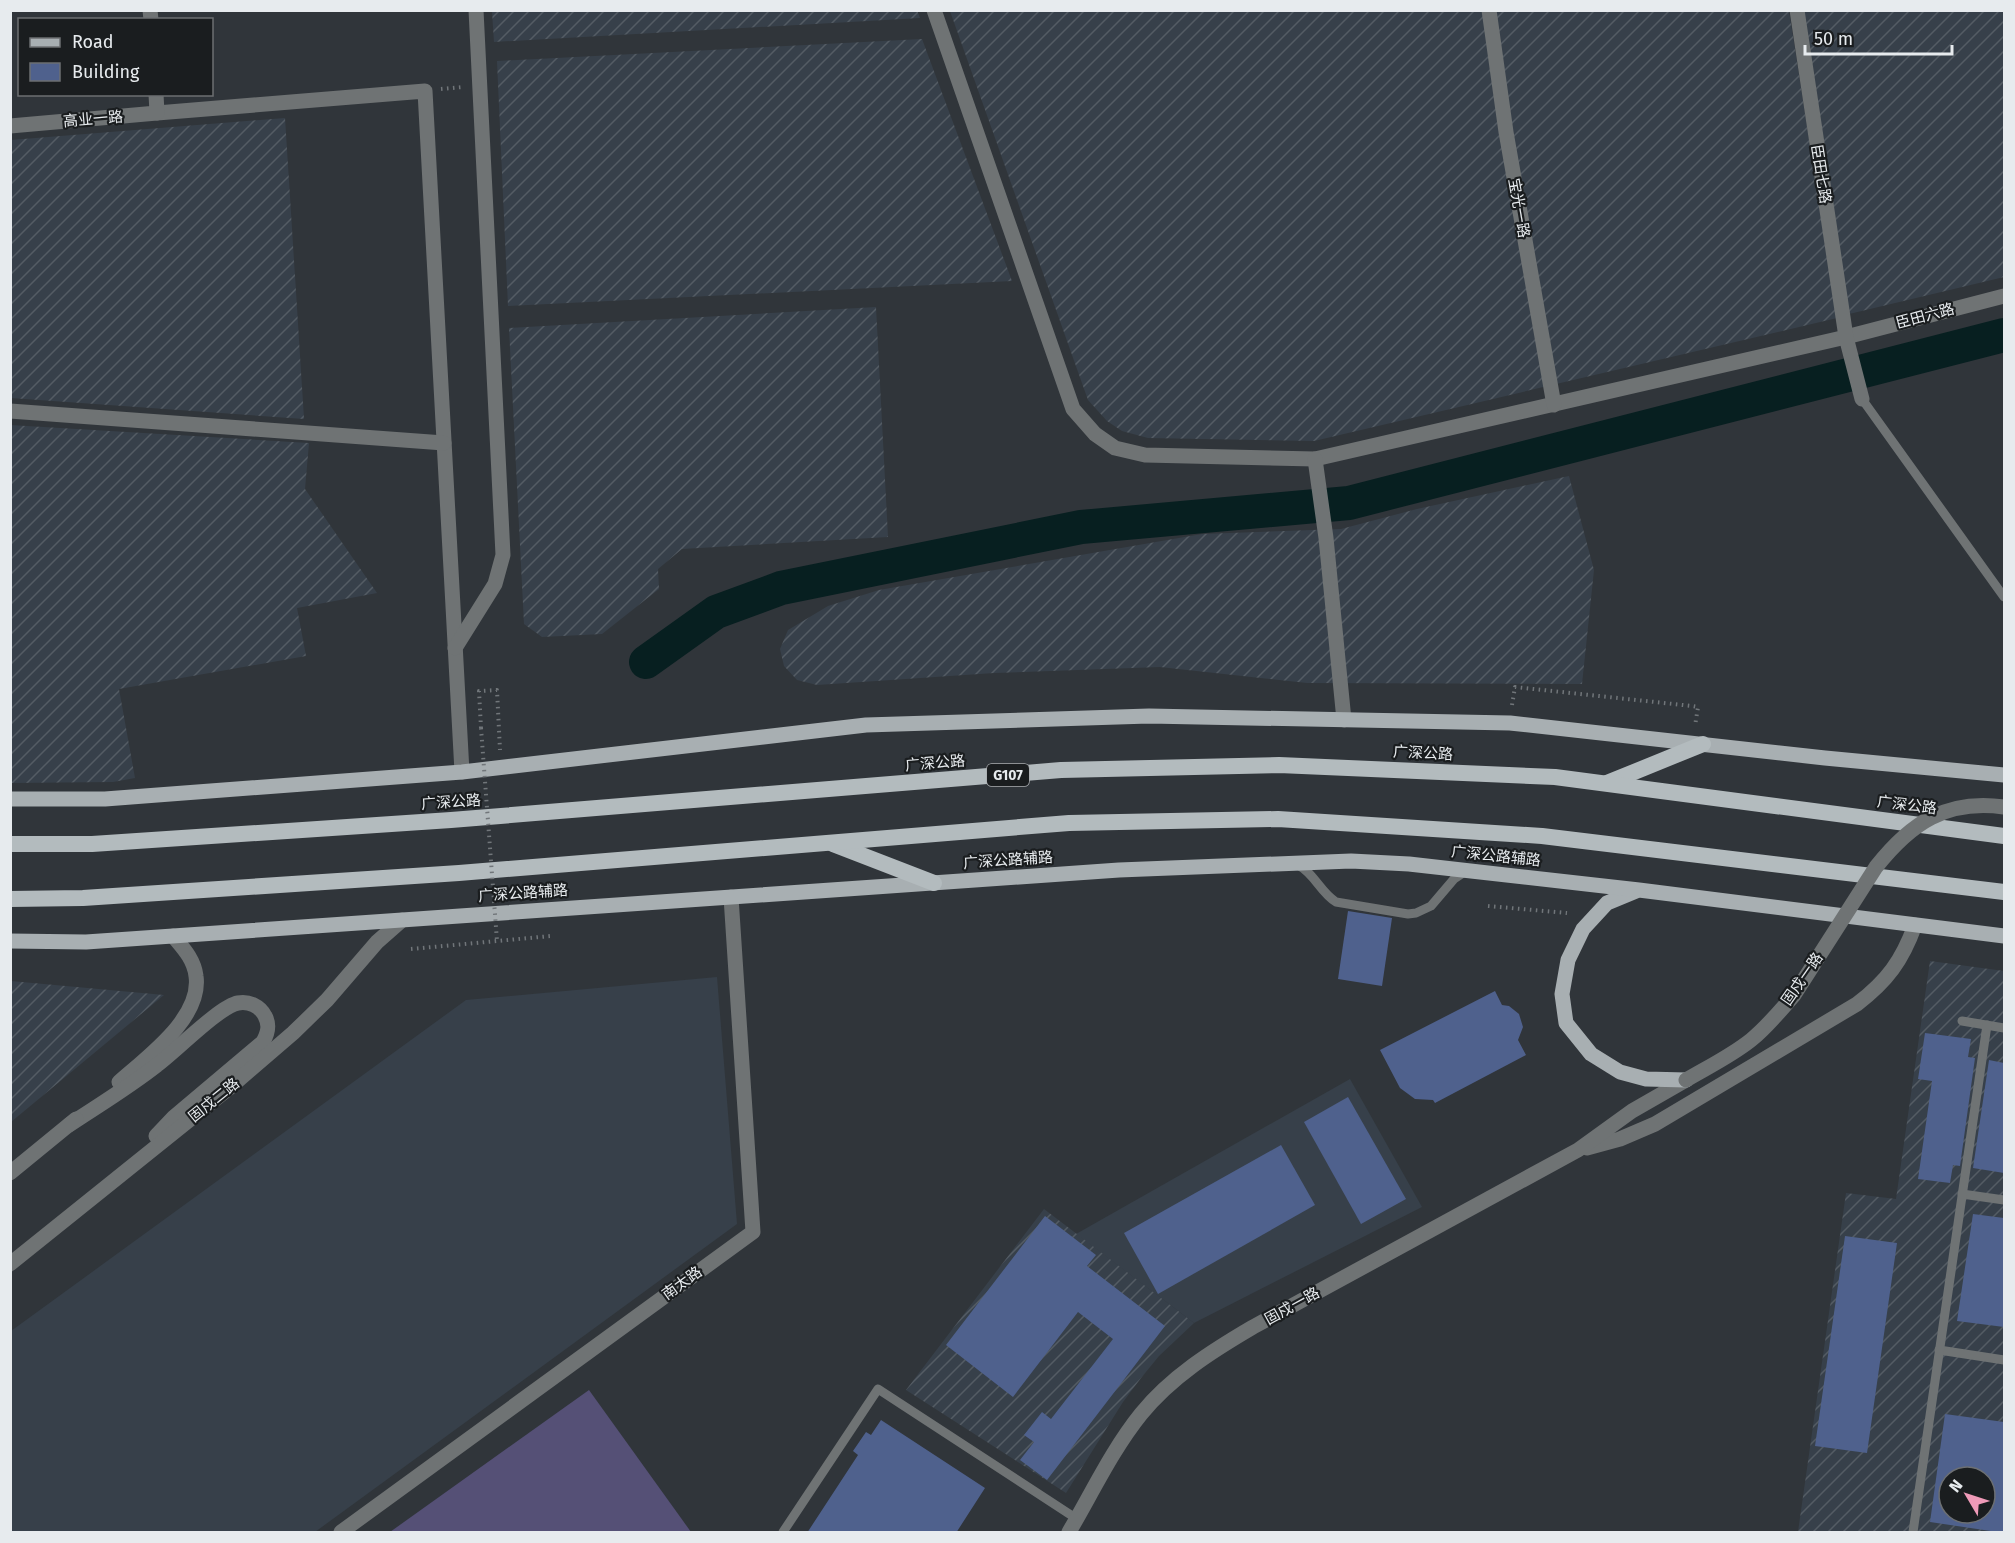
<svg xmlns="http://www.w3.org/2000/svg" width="2015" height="1543" font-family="'Fira Sans','Noto Sans SC',sans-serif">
	<defs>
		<pattern id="industrial-furrows" width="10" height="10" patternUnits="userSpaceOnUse" patternTransform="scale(1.5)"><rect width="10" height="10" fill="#37404a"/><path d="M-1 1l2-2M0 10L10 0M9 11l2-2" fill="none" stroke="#545c64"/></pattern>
	</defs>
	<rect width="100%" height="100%" fill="#30353a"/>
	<g fill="#37404a">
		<path d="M717 977 737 1224 315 1532H11V1331L466 1000Z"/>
		<path d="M1350 1079 1422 1207 1194 1323 1076 1234Z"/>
	</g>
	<g fill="url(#industrial-furrows)" fill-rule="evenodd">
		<path d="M917 10 920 18 494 42 492 11Z"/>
		<path d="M950 11H1789L1837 318 1314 441 1148 438 1122 431 1107 421 1088 400Z"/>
		<path d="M1804 11H2004V277L1849 314Z"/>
		<path d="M922 39 1012 281 508 306 497 61Z"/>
		<path d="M285 118 304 419 11 398V140Z"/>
		<path d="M876 307 888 537 682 549 658 569 659 589 602 634 542 637 524 624 509 328Z"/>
		<path d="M10 425 309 443 305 489 377 593 297 608 306 656 119 689 135 778 113 782 11 783Z"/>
		<path d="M1569 476 1594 570 1582 684 1307 683 1160 667 994 673 817 685 797 680 784 666 780 649 788 630 828 606 879 590 1202 534 1341 529 1417 509Z"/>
		<path d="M1930 961 2004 971V1532H1798L1846 1193 1896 1199ZM1949 1477H1985V1513H1949Z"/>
		<path d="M11 981 164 995 11 1122Z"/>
		<path d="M1044 1209 1194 1323 1159 1356 1141 1378 1123 1402 1066 1493 906 1390Z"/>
	</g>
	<path fill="#555076" d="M589 1390 691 1532H390Z"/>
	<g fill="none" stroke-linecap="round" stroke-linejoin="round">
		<path stroke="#071f20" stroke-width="34" d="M646 662 716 612 781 588 1081 527 1349 503 2004 335"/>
	</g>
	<g fill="#4f618d" fill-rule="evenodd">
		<path d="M1348 911 1392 918 1382 986 1338 979Z"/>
		<path d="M1495 991 1502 1005 1509 1006 1519 1014 1523 1027 1518 1040 1526 1055 1435 1103 1433 1100 1415 1099 1400 1088 1380 1050Z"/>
		<path d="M1925 1033 1971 1039 1968 1057 1975 1058 1960 1166 1953 1165 1950 1183 1918 1179 1932 1081 1918 1079Z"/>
		<path d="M1989 1060 2004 1063V1173L1973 1168Z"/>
		<path d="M1348 1097 1406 1199 1361 1224 1304 1122Z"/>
		<path d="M1281 1145 1315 1205 1158 1294 1124 1233Z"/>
		<path d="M1973 1214 2004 1218V1327L1957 1321Z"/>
		<path d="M1045 1216 1096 1255 1087 1266 1165 1326 1047 1480 1020 1460 1034 1442 1024 1435 1042 1412 1051 1419 1113 1339 1078 1312 1013 1397 946 1345Z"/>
		<path d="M1845 1236 1897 1243 1867 1453 1815 1446Z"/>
		<path d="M1945 1414 2004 1422V1533L1930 1522ZM1949 1477H1985V1513H1949Z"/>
		<path d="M881 1420 985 1488 956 1533H807L858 1455 853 1451 866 1432 871 1435Z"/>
	</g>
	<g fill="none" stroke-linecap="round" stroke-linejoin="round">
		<g stroke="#71767a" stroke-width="4" stroke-dasharray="1.5 4.5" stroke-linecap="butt">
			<path d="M441 89 463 87"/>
			<path d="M1512 705 1515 687 1692 706 1698 707 1695 726"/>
			<path d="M481 728 479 691 497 690 500 750"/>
			<path d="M1488 906 1567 913"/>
			<path d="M411 949 551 936"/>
		</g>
		<g stroke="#6f7374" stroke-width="9">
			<path d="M1862 399 2004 597"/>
			<path d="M1298 865C1315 874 1320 892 1336 902L1408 914 1416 913 1431 906 1454 879 1466 871"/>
			<path d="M1962 1021 2004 1028"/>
			<path d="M1962 1194 2004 1200"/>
			<path d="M1939 1350 2004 1360"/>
			<path d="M783 1532 878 1389 1077 1519"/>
			<path d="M1913 1532 1987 1025"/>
		</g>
		<g stroke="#6f7374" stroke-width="15">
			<path d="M150 10 151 20"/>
			<path d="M934 10 1073 409 1095 434 1115 448 1145 455 1315 459 1846 337 2004 296"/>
			<path d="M1489 10 1506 132 1554 405"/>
			<path d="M1797 10 1846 337 1862 399"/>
			<path d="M157 113 425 91 462 772"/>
			<path d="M10 126 157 113 156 94"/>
			<path d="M10 411 444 443"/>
			<path d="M1315 459 1326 538 1344 720"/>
			<path d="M455 648 495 584 503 555 476 10"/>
			<path d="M341 1532 753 1232 731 897"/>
		</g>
		<g stroke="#6f7374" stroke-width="15">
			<path d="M119 1082C147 1057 202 1018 196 976 194 959 183 948 173 936"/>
			<path d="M69 1125C99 1105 129 1087 157 1065 175 1052 220 1006 238 1003 249 1001 260 1006 265 1016 270 1025 268 1033 263 1042L174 1117 156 1136"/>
			<path d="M1587 1148 1620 1139 1655 1124 1857 1004C1887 981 1902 961 1915 925"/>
			<path d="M10 1173 76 1119"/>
			<path d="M10 1264 228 1089 293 1033 327 1000 377 942 402 920"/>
			<path d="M1069 1532C1092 1493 1112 1450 1141 1414 1171 1377 1212 1351 1253 1327L1578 1150 1632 1111 1686 1080"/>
		</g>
		<g stroke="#a8afb2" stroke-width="15">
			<path d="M10 799H105L462 772 866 725 1149 716 1510 723 1825 758 2004 775"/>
			<path d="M1636 891 1607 903 1583 929 1568 960 1562 994 1566 1023 1591 1054 1620 1072 1646 1079 1686 1080"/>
			<path d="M10 941 86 942 1119 870 1351 861 1409 864 1639 890 2004 936"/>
		</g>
		<g stroke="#b3bbbe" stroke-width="16">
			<path d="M1607 783 1703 744"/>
			<path d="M10 844H92L451 820 1061 770 1279 765 1555 777 2004 836"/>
			<path d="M833 844 934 883"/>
			<path d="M10 899 83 898 459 873 1069 823 1278 819 1542 836 2004 892"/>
		</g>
		<path stroke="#71767a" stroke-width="4" stroke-dasharray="1.5 4.5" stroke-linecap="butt" d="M481 728 497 941"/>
		<path stroke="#6f7374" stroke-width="15" d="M1686 1080C1708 1067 1731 1056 1751 1040 1767 1027 1781 1010 1794 995L1876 867C1911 823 1946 799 2004 807"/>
	</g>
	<g text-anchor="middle" stroke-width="4.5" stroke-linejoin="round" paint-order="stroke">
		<rect fill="#1a1d1f" stroke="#aaadb0" stroke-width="1.5" x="987" y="764" width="42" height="22" rx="4.5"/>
		<g font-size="14" font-weight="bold" fill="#e7ebee">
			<text x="1008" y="780">G107</text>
		</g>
		<g font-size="15" fill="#e7ebee" stroke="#1a1d1f">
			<text transform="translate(93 119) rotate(-5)" y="5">高业一路</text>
			<text transform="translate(1821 174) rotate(81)" y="5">臣田七路</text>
			<text transform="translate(1519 208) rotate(80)" y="5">宝光一路</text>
			<text transform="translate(1925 316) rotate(-15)" y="5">臣田六路</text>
			<text transform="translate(1423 753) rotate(3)" y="5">广深公路</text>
			<text transform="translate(935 763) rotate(-5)" y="5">广深公路</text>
			<text transform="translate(451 802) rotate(-4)" y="5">广深公路</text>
			<text transform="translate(1907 805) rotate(7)" y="5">广深公路</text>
			<text transform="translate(1496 856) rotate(6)" y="5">广深公路辅路</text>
			<text transform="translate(1008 860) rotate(-4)" y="5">广深公路辅路</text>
			<text transform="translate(523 893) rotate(-4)" y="5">广深公路辅路</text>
			<text transform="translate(1802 979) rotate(-55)" y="5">固戍一路</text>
			<text transform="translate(214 1100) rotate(-39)" y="5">固戍二路</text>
			<text transform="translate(682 1283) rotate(-36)" y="5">南太路</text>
			<text transform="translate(1292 1306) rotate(-29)" y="5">固戍一路</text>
		</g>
	</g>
	<rect width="2015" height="1543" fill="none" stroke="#e7ebee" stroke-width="24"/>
	<rect x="18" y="18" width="195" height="78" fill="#1a1d1f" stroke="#6c6f72" stroke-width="1.5"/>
	<rect x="30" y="38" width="30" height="9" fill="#a8afb2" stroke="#6c6f72" stroke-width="1.5"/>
	<text x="72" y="48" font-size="18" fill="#e7ebee">Road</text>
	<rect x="30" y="63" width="30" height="18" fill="#4f618d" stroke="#6c6f72" stroke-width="1.5"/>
	<text x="72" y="78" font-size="18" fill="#e7ebee">Building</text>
	<g transform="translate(1967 1495) rotate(309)"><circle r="28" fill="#1a1d1f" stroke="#6c6f72" stroke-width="1.5"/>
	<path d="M0-4.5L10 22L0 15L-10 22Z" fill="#ef9ab8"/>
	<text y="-9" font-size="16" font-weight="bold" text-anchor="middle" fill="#e7ebee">N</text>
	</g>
	<path d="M1805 45v9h147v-9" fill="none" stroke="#e7ebee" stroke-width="3"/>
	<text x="1814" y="45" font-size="18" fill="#e7ebee" stroke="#1a1d1f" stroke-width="4.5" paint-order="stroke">50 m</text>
</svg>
